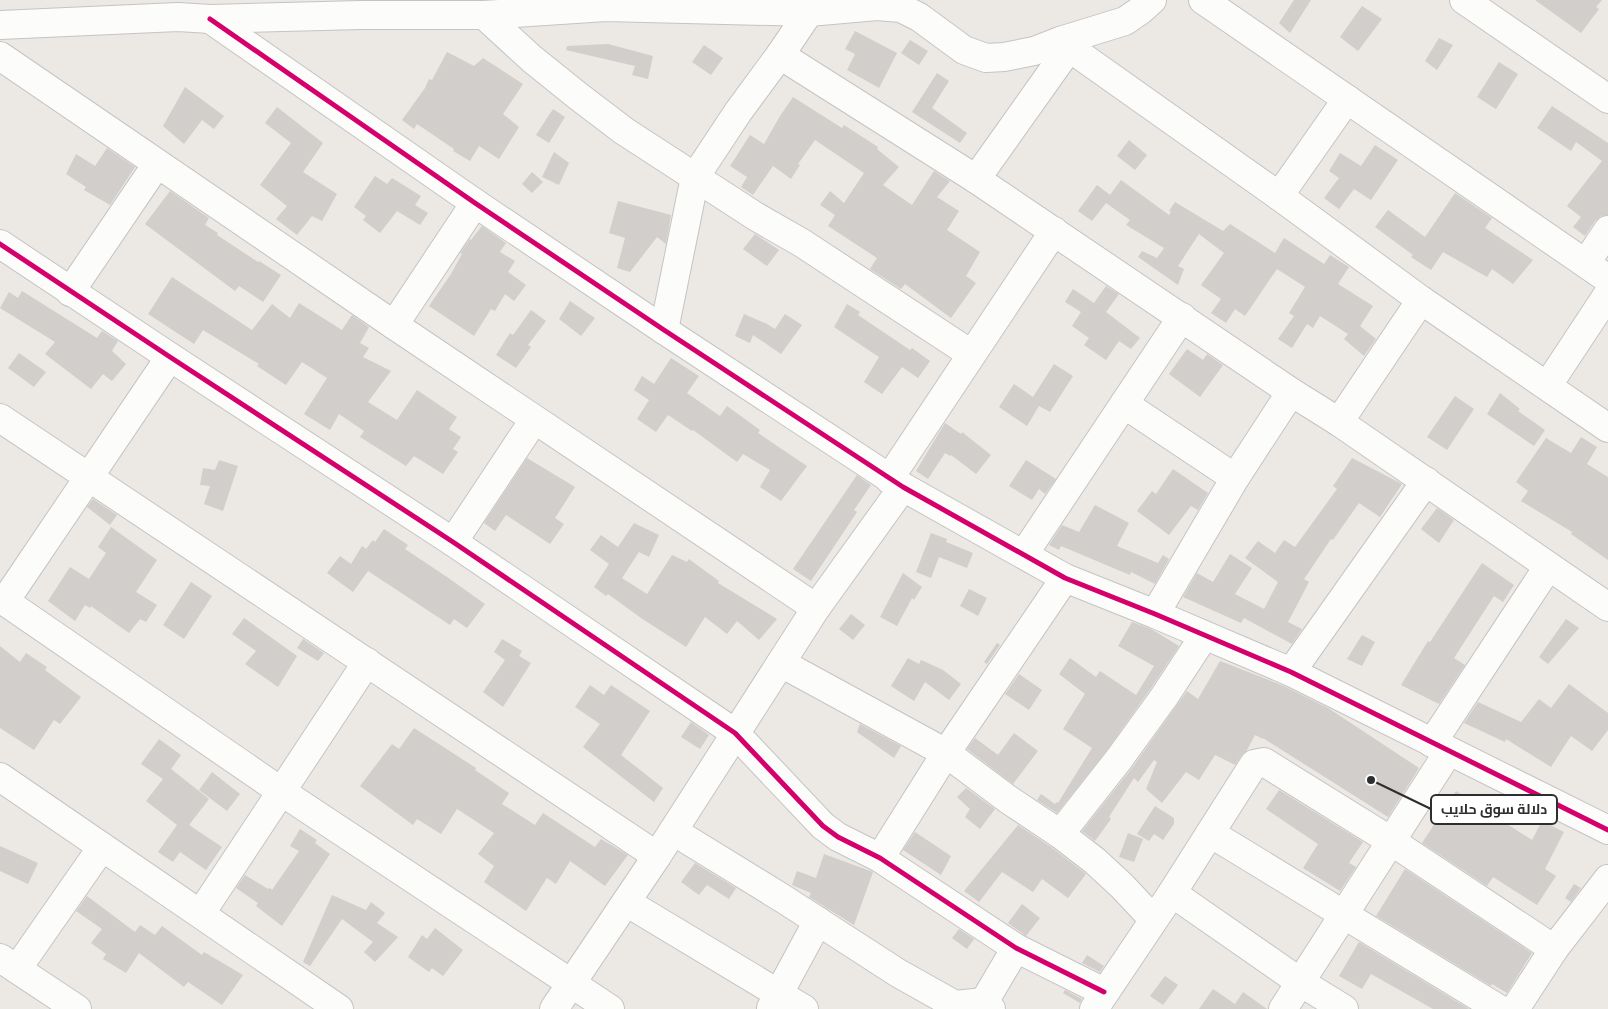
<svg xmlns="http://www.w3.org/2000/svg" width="1608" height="1009" font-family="Ubuntu,Cairo,sans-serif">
	<rect width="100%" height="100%" fill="#ece8e4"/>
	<g fill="#d1cecb">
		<path d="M1294 0H1311L1290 33 1279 23Z"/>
		<path d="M1535 0H1602L1596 7 1599 9 1581 33Z"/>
		<path d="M1362 6 1382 19 1358 51 1340 37Z"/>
		<path d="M855 31 897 53 879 88 847 70 855 54 845 49Z"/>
		<path d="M1439 38 1453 45 1437 70 1425 61Z"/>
		<path d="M910 40 928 51 919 65 901 53Z"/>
		<path d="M608 44 653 56 648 79 632 75 635 66 566 50 567 46Z"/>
		<path d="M704 45 723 58 711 75 692 62Z"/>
		<path d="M447 52 474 66 483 58 523 84 503 114 519 127 499 159 479 146 470 161 453 151 454 149 417 124 414 129 402 120 425 88 429 79 432 80Z"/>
		<path d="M1499 62 1518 74 1496 109 1477 97Z"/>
		<path d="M937 73 949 81 932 108 967 133 960 143 912 112Z"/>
		<path d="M185 87 224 116 214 129 202 120 184 144 163 126Z"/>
		<path d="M793 97 842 128 844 125 878 147 877 149 899 167 883 185 912 205 934 171 950 181 937 197 959 211 947 230 980 252 966 276 976 283 951 318 905 284 901 289 870 269 877 258 828 226 835 215 820 205 830 191 844 203 864 173 815 140 798 164 800 165 791 179 773 166 753 195 741 187 747 177 730 166 750 135 764 144 780 116Z"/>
		<path d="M1552 106 1608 143V215L1601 216 1595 221 1585 236 1573 227 1581 217 1567 206 1602 161 1576 142 1571 151 1537 128Z"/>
		<path d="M277 107 323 143 303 172 337 194 322 221 312 216 297 235 276 219 287 206 260 185 291 143 265 123Z"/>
		<path d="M553 109 565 117 549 143 536 135Z"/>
		<path d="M1129 140 1147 155 1135 170 1117 156Z"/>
		<path d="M1375 145 1398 160 1371 200 1354 189 1339 209 1324 198 1339 178 1329 171 1340 153 1361 166Z"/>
		<path d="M107 148 135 167 110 205 84 190 86 187 66 174 76 154 95 166Z"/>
		<path d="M554 152 569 163 559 185 542 177Z"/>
		<path d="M532 172 543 182 532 193 522 184Z"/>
		<path d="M375 176 387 184 392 178 421 196 415 205 428 213 420 225 397 211 380 233 363 220 366 216 354 207Z"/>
		<path d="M1121 180 1169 215 1171 212 1169 211 1175 202 1223 231 1230 224 1275 253 1284 238 1324 264 1330 255 1349 267 1338 284 1373 306 1360 326 1376 339 1364 356 1344 339 1348 334 1320 316 1313 328 1307 324 1292 348 1278 339 1294 316 1289 313 1305 287 1277 269 1245 316 1235 309 1226 323 1211 313 1221 299 1201 285 1224 253 1199 234 1178 266 1184 269 1178 285 1138 257 1142 251 1157 258 1164 248 1126 225 1130 220 1106 203 1092 221 1078 211 1097 185 1110 195Z"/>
		<path d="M170 191 209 218 205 225 218 233 217 235 258 262 259 261 281 275 263 302 239 286 235 291 145 224Z"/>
		<path d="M1455 193 1492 218 1485 228 1533 260 1513 284 1492 269 1487 277 1443 252 1431 270 1411 257 1413 255 1375 227 1388 210 1425 237Z"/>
		<path d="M618 201 671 215 666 244 657 237 630 272 617 268 625 238 609 233Z"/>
		<path d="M482 226 506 243 500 252 515 261 508 272 526 285 514 301 505 294 495 311 491 309 474 336 429 306 451 274 462 254 460 253 470 239 471 240Z"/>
		<path d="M755 234 779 250 767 266 743 249Z"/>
		<path d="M172 277 252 330 272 304 290 318 299 303 342 330 352 315 369 327 360 343 369 348 363 357 391 371 368 402 397 420 417 390 457 417 449 429 461 437 453 449 458 452 443 474 414 456 406 466 360 437 364 431 339 414 330 430 304 414 327 378 302 362 286 385 257 366 259 364 203 330 194 344 148 314Z"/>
		<path d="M1106 286 1119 294 1106 312 1140 338 1131 349 1119 341 1106 360 1084 345 1089 338 1072 326 1081 312 1065 302 1073 289 1094 303Z"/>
		<path d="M22 291 97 338 102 331 118 341 112 351 126 364 112 381 103 374 91 389 45 354 55 342 0 308 9 292 18 298Z"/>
		<path d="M570 301 595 318 581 336 559 319Z"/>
		<path d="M847 304 860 312 858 315 910 350 912 348 930 361 918 378 902 367 882 394 864 382 879 357 834 327Z"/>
		<path d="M531 310 546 321 528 345 531 347 516 368 496 355 510 333 513 335Z"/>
		<path d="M744 314 767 324 775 329 785 314 802 325 781 354 753 335 750 343 735 336Z"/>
		<path d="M1187 349 1203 360 1207 354 1223 365 1200 397 1169 374Z"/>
		<path d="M19 353 46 372 34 387 8 368Z"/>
		<path d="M671 358 699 376 687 393 720 416 727 406 760 430 758 433 807 466 781 501 760 487 770 470 743 454 737 462 693 430 692 431 668 415 656 432 637 419 649 400 634 390 642 376 654 384Z"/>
		<path d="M1054 364 1073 376 1050 412 1039 406 1027 426 999 407 1014 384 1033 397Z"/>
		<path d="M1500 393 1520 409 1518 411 1545 430 1534 446 1487 414Z"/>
		<path d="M1455 396 1474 409 1447 450 1427 437Z"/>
		<path d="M945 423 961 434 962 432 991 455 976 474 951 455 950 456 945 453 928 479 916 471Z"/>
		<path d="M1581 437 1597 447 1587 464 1608 477V560L1571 534 1572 532 1521 501 1528 491 1516 482 1546 438 1571 453Z"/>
		<path d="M527 458 575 487 555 518 564 524 550 544 506 515 495 531 484 523Z"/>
		<path d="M1352 458 1402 484 1380 517 1359 503 1333 540 1331 539 1304 579 1309 582 1288 622 1302 629 1292 644 1244 618 1241 623 1183 597 1197 573 1213 582 1230 554 1252 568 1235 594 1264 609 1278 582 1245 558 1258 541 1275 553 1284 540 1295 547 1337 489 1333 486Z"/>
		<path d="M219 460 238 466 223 511 204 504 210 486 200 485 203 468 215 470Z"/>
		<path d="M1026 460 1056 479 1045 494 1039 489 1032 500 1009 486Z"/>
		<path d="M1173 469 1208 493 1198 510 1191 506 1169 535 1137 511 1152 491 1156 494Z"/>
		<path d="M857 475 871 485 854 510 857 512 811 581 793 569Z"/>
		<path d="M93 499 117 515 110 525 87 507Z"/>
		<path d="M1095 505 1129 523 1117 546 1158 563 1163 555 1169 559 1155 584 1131 572 1130 575 1061 546 1059 550 1049 545 1062 525 1079 532Z"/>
		<path d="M1437 508 1454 520 1439 543 1421 529Z"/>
		<path d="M634 523 659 535 649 557 639 552 622 578 647 594 672 555 687 562 689 559 719 581 718 583 777 619 759 640 737 621 727 634 705 617 686 647 641 618 608 594 606 596 594 587 609 564 590 550 601 535 618 547Z"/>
		<path d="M111 527 157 560 136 592 157 605 146 622 140 619 129 633 91 606 90 608 85 605 75 621 48 601 70 567 89 579 106 553 98 547Z"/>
		<path d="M384 529 408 545 405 549 447 577 485 604 467 628 454 619 450 625 368 571 353 592 327 573 340 556 351 564 362 546 366 549 373 540 375 542Z"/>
		<path d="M931 533 947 539 946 542 973 553 967 568 939 557 931 578 916 572Z"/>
		<path d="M1482 563 1514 585 1503 602 1494 596 1454 658 1465 665 1439 704 1401 685 1428 641 1430 642Z"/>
		<path d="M903 573 922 587 914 600 912 598 897 626 880 617Z"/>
		<path d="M191 582 212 596 184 639 163 625Z"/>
		<path d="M969 589 987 598 978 616 960 606Z"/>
		<path d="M851 614 865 625 853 640 839 629Z"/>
		<path d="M244 618 297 656 278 687 245 664 256 651 232 634Z"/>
		<path d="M1566 619 1579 628 1548 664 1539 657Z"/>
		<path d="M1132 622 1151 629 1179 646 1151 688 1107 750 1057 813 1037 800 1041 794 1055 804 1057 802 1058 803 1092 748 1063 729 1085 694 1059 674 1070 658 1096 677 1100 671 1136 695 1154 666 1118 646Z"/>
		<path d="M1362 635 1375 642 1362 666 1347 659Z"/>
		<path d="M303 639 324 653 318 661 297 648Z"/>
		<path d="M502 639 522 651 519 656 531 663 503 707 483 692 505 660 494 652Z"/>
		<path d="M997 643 1000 645 987 664 984 662Z"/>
		<path d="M0 646 20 662 26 653 47 667 45 670 81 697 60 724 54 720 34 750 0 728Z"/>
		<path d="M908 658 919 664 921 660 943 670 961 684 949 700 925 682 914 701 891 686Z"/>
		<path d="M1220 661 1284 686 1328 708 1419 768 1388 817 1263 738V739L1255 735 1247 750 1241 756 1235 765 1215 755 1199 780 1186 772 1162 803 1146 789 1157 762 1154 760 1138 782 1134 778 1109 817 1111 819 1095 841 1082 831 1132 768 1187 691 1198 699Z"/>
		<path d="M1019 674 1042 690 1029 710 1005 694Z"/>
		<path d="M1569 684 1608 713V730L1592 751 1571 736 1551 767 1506 739 1505 742 1464 723 1478 702 1521 722 1539 699 1551 708Z"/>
		<path d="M590 685 604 695 611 685 650 711 621 755 663 788 654 802 583 747 600 724 575 707Z"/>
		<path d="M691 722 709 735 700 749 681 737Z"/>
		<path d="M860 724 901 746 894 758 857 732Z"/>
		<path d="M414 728 476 768 475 770 509 793 502 804 535 825 543 813 595 847 601 839 628 855 605 886 570 861 556 884 547 878 526 911 484 882 494 866 478 854 494 833 457 809 441 834 417 819 413 825 360 786 392 744 399 749Z"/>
		<path d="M1014 733 1038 751 1013 784 967 749 975 738 998 755Z"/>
		<path d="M159 739 181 755 171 769 209 799 189 825 222 847 206 870 180 852 173 862 158 852 177 825 146 801 163 779 141 764Z"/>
		<path d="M212 772 240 794 227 811 199 790Z"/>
		<path d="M966 788 995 809 980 829 965 817 970 809 957 797Z"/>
		<path d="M1279 790 1363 842 1349 863 1356 867 1340 891 1303 868 1318 844 1266 809Z"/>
		<path d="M1456 791 1532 840 1542 821 1564 832 1545 869 1556 876 1537 905 1493 877 1487 886 1422 843Z"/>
		<path d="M1155 806 1174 818V824L1163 840 1154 834 1149 841 1137 834Z"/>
		<path d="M1018 825 1051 847 1086 874 1068 898 1042 879 1033 892 1002 872 979 902 964 891Z"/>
		<path d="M300 829 317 840 315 843 330 854 282 926 256 906 258 903 236 888 245 875 268 889 270 888 272 890 299 851 290 846Z"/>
		<path d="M915 832 951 856 941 875 903 850Z"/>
		<path d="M1128 833 1143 839 1134 862 1119 857Z"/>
		<path d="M0 846 38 863 28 884 0 871Z"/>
		<path d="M824 854 873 872 854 925 809 897 811 893 792 885 797 871 816 878Z"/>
		<path d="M695 863 736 888 729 899 707 885 699 895 681 882Z"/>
		<path d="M1405 869 1532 953 1507 993 1492 984 1491 986 1376 916Z"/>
		<path d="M1574 884 1581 888 1571 902 1565 898Z"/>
		<path d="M332 895 366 910 371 902 385 913 377 923 398 937 375 962 364 952 373 942 342 919 310 966 303 962Z"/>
		<path d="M87 896 135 932 140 925 155 935 162 926 202 955 204 952 243 975 222 1005 188 982 184 987 139 953 126 973 103 959 106 954 91 943 102 929 76 911Z"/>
		<path d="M1022 904 1040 918 1026 936 1008 923Z"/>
		<path d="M435 928 463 950 443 976 432 968 429 972 408 957 422 935 427 939Z"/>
		<path d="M959 929 974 939 967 949 952 938Z"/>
		<path d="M1359 942 1469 1009H1433L1371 974 1362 989 1339 976Z"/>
		<path d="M1087 955 1104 966 1100 972 1082 963Z"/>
		<path d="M1165 976 1178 985 1163 1005 1150 996Z"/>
		<path d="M1213 989 1235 1004 1243 992 1267 1009H1199Z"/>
		<path d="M1065 990 1082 999 1080 1003 1063 993Z"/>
	</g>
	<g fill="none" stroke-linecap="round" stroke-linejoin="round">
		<defs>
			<g id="minor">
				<path d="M1203 0 1608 279"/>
				<path d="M1464 0 1608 99"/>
				<path d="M484 15 532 59 578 96 624 131 755 216 802 243 971 354"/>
				<path d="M210 19 475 203 664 330 903 487 1065 578 1155 614 1291 672 1608 830"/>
				<path d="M0 25 178 17 210 19 361 15H484L606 7 809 12 877 6 901 8 919 17 964 50 986 58 1004 57 1034 51 1060 41 1125 21 1141 10 1152 0"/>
				<path d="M1060 41 1279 196 1421 300 1608 428"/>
				<path d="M780 55 809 12"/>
				<path d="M0 56 394 325 816 608"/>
				<path d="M976 179 1069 48"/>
				<path d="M1279 196 1347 99"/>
				<path d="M0 244 170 357 453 542 735 733 823 826 838 837 880 858 1016 948 1104 992"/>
				<path d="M1586 263 1608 230"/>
				<path d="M70 292 157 164"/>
				<path d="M394 325 475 203"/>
				<path d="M664 330 695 177 738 112 780 55 976 179 1291 392 1339 422 1608 607"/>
				<path d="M1548 385 1608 294"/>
				<path d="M1124 404 1235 478"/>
				<path d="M0 418 657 856"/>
				<path d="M1339 422 1421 300"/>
				<path d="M889 479 1054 231"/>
				<path d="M453 542 534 420"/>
				<path d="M1024 554 1182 317"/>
				<path d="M0 598 282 792 610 1009"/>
				<path d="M5 601 170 357"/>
				<path d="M1155 614 1235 478 1291 392"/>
				<path d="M781 663 946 753 1009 800 1060 834 1095 861 1122 886 1153 919"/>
				<path d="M1291 672 1426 481"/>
				<path d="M1432 743 1548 567"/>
				<path d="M0 777 339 1009"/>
				<path d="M673 831 782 898 898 973 955 1005 984 1002"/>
				<path d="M1210 833 1499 1009"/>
				<path d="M1060 834 1119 759 1164 697 1204 636"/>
				<path d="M880 858 946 753 1065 578"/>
				<path d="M1172 893 1300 982 1344 1009"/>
				<path d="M626 902 804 1009"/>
				<path d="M201 913 367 662"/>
				<path d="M0 958 77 1009"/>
				<path d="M17 969 102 847"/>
				<path d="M771 1008 818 921"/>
				<path d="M554 1009 657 856 816 608 903 487"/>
				<path d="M991 1009 984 1002 1016 948"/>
				<path d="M1094 1009 1172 893 1254 764 1264 762 1391 841 1554 949"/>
				<path d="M1283 1009 1449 751"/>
				<path d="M1515 1009 1554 949 1608 879"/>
			</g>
		</defs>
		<use href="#minor" stroke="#c5c4c5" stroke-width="30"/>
		<use href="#minor" stroke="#fcfcfb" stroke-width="28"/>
		<defs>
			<g id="cycleway">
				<path d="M210 19 475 203 664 330 903 487 1065 578 1155 614 1291 672 1608 830"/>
				<path d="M0 244 170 357 453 542 735 733 823 826 838 837 880 858 1016 948 1104 992"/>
			</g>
		</defs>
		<use href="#cycleway" stroke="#fff" stroke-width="8"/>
		<use href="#cycleway" stroke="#d6006c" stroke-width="5"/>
	</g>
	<path fill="none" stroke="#2e2e2e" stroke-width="2" d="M1371 780L1431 809"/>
	<circle fill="#2e2e2e" stroke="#fff" stroke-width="2" cx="1371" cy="780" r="5"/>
	<rect fill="#fff" stroke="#2e2e2e" stroke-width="2" x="1431" y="795" width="126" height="29" rx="5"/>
	<g font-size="14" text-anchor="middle" font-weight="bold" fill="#2e2e2e">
		<text x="1494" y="814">دلالة سوق حلايب</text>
	</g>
</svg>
